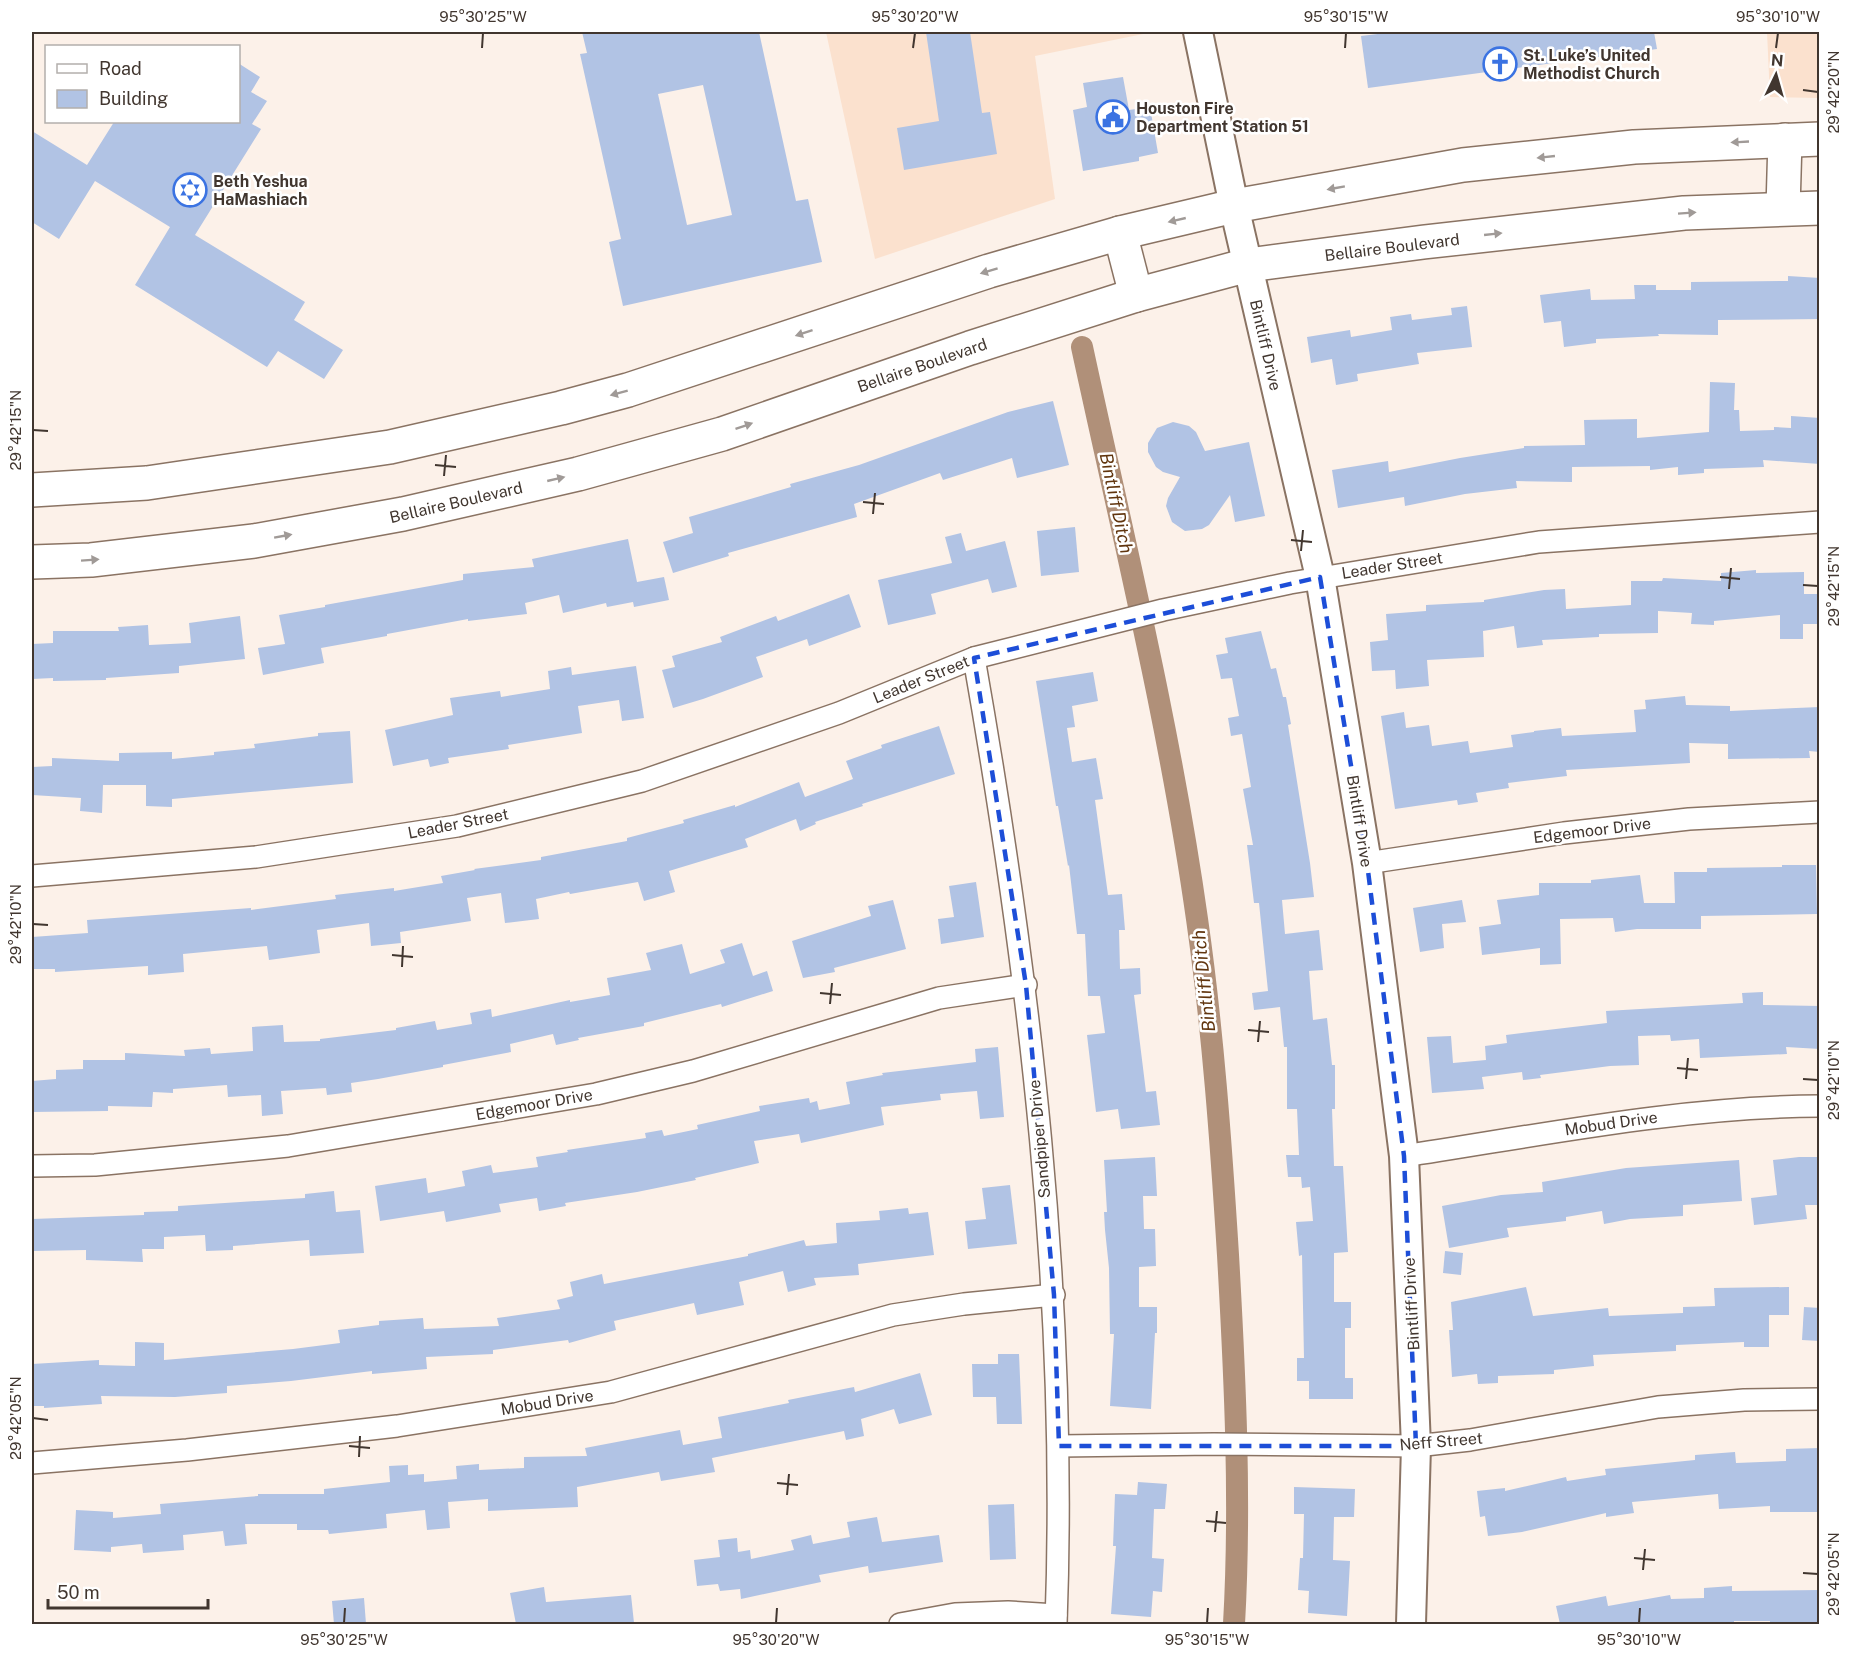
<svg xmlns="http://www.w3.org/2000/svg" width="1851" height="1656" font-family="'Public Sans',sans-serif">
	<rect width="100%" height="100%" fill="#fcf1e9"/>
	<g fill="#fbe1ce">
		<path d="M826 32H1153L1035 56 1055 199 875 259Z"/>
		<path d="M1767 32H1819V98L1770 97Z"/>
	</g>
	<g fill="none" stroke-linecap="round" stroke-linejoin="round">
		<path stroke="#b09079" stroke-width="22" d="M1082 347C1123 537 1170 727 1197 919 1213 1031 1221 1143 1228 1255 1235 1378 1241 1502 1234 1624"/>
	</g>
	<g fill="#b1c3e4" fill-rule="evenodd">
		<path d="M582 32H759L796 201 808 199 822 262 623 306 609 242 621 239 580 54 587 53ZM703 85 732 215 687 225 658 94Z"/>
		<path d="M926 32H970L982 113 990 112 997 154 904 170 897 128 939 121Z"/>
		<path d="M1394 32H1654L1657 49 1368 88 1361 36Z"/>
		<path d="M238 63 260 77 251 92 267 101 252 124 261 129 195 235 305 302 294 320 343 350 324 379 278 351 267 367 135 285 170 227 95 181 59 239 32 222V131L87 165 114 122H238Z"/>
		<path d="M1123 77 1129 110 1150 107 1158 153 1139 157V161L1083 171 1073 110 1087 107 1083 83Z"/>
		<path d="M1788 276 1820 278V319L1718 320V335L1658 334 1659 336 1596 339V343L1564 347 1561 321 1544 323 1540 295 1590 289 1591 300 1635 299 1634 285H1656V290H1691V282L1788 281Z"/>
		<path d="M1467 306 1472 347 1417 353 1419 364 1357 374 1358 381 1336 385 1332 359 1311 363 1307 337 1350 330 1351 337 1392 330 1390 317 1411 314 1412 320 1452 315 1451 308Z"/>
		<path d="M1710 382 1735 383 1734 410H1739L1740 431 1774 430V427L1791 428V416L1820 418V464L1763 460 1764 467 1704 469V473L1678 475V467L1650 470V466L1572 467V482L1516 481 1517 488 1465 494 1405 506 1404 497 1338 508 1332 470 1388 461 1389 472 1460 458 1524 448V446L1585 445 1584 420 1637 419V438L1709 432Z"/>
		<path d="M1053 401 1069 465 1017 478 1012 458 943 480 940 473 854 504 857 517 728 553 729 556 673 573 663 542 693 533 689 517 791 487 790 484 859 465 1008 412Z"/>
		<path d="M1173 422 1189 426 1196 432 1205 451 1249 442 1265 516 1235 522 1230 495 1209 525 1202 529 1185 531 1172 522 1166 506 1168 498 1180 477 1163 472 1156 467 1148 452V443L1157 428Z"/>
		<path d="M1075 527 1079 572 1041 576 1037 531Z"/>
		<path d="M961 533 966 551 1005 541 1017 587 992 593 988 579 931 594 936 614 888 625 878 580 952 563 945 537Z"/>
		<path d="M628 539 637 582 664 577 669 600 634 607 633 602 607 607 606 603 563 613 559 595 525 603 527 614 468 621V619L387 634V636L321 648 324 663 263 675 258 648 285 644 279 615 325 607V605L463 580V574L534 567 532 559Z"/>
		<path d="M1756 570V573L1804 572V594H1820V624H1803V639H1780V615L1714 621V625L1691 624 1692 613 1658 611V633L1599 634V637L1542 640 1543 645 1517 648 1514 626 1483 631 1484 657 1427 660 1429 686 1396 689 1395 670 1372 671 1370 642 1388 640 1386 614 1426 611V605L1484 602V600L1544 590 1565 589 1566 609 1631 605V581H1662L1663 578 1721 581V573Z"/>
		<path d="M849 594 861 627 809 646 807 639 756 657 763 677 703 699 673 708 662 670 675 667 672 656 722 642 720 637 776 616 778 621Z"/>
		<path d="M240 616 245 659 179 666V673L106 678V680L53 681V678L32 679V644L53 643V631H119L118 627 148 625 149 645 191 643 189 623Z"/>
		<path d="M1261 631 1271 669 1276 668 1283 697H1286L1291 724 1288 725 1310 863 1314 897 1282 900 1285 934 1319 930 1323 970 1309 971 1313 1020 1327 1018 1332 1065H1335V1109H1332L1334 1166H1343L1348 1252 1334 1253V1302H1351V1328H1345V1378H1353V1399H1309V1381H1297V1358H1304L1302 1255 1299 1256 1296 1222 1313 1221 1310 1187 1302 1188 1301 1177H1288L1286 1155H1299L1297 1109H1287V1047H1284L1280 1007 1254 1010 1252 993 1268 991 1259 903H1254L1247 845H1253L1243 789 1251 787 1242 734 1231 736 1228 718 1239 716 1232 678 1221 679 1216 655 1228 653 1225 638Z"/>
		<path d="M636 666 644 718 622 721 619 700 578 706 582 733 508 745 509 749 448 758 449 763 430 767 428 759 393 766 385 730 453 715 450 698 500 691 501 697 550 689 548 671 571 667 572 675Z"/>
		<path d="M1093 672 1098 701 1072 706 1075 727 1067 728 1072 762 1096 758 1103 799 1095 800 1108 895 1122 894 1125 930H1119L1120 969 1140 968 1141 994 1134 995 1146 1092 1156 1091 1160 1125 1121 1129 1118 1109 1096 1112 1087 1035 1105 1033 1100 996H1088L1085 934H1077L1069 865 1068 866 1058 806H1056L1036 681Z"/>
		<path d="M1685 696 1686 705 1730 706V711L1820 707V752L1809 751 1810 758 1728 759V744L1689 743 1690 763 1566 770 1567 776 1508 783 1509 788 1476 793 1478 802 1458 805 1457 800 1395 809 1381 716 1404 712 1406 728 1429 725 1432 746 1468 741 1470 753 1513 747 1511 735 1534 732V731L1561 728 1562 736 1636 732 1634 710 1646 709 1645 700Z"/>
		<path d="M939 726 955 774 862 804 863 806 815 822 816 824 800 831 796 819 745 839 748 847 669 871 675 892 644 901 638 882 570 894 569 892 536 899 539 919 505 923 501 893 467 898 471 921 400 932 401 943 371 946 369 923 317 930 320 953 269 960 267 946 183 954 184 972 148 975V966L55 972V969H32V937L88 933 87 920 251 908V910L336 899 335 895 394 888V891L443 883 441 876 475 870 474 869 541 860V857L627 841V838L684 823 683 820 735 805V807L799 782 805 797 853 779 846 761 882 748 881 745Z"/>
		<path d="M350 731 353 783 172 799V807L146 806V785H103L102 813 80 811 81 798 32 795V767L52 766V758L119 761V753L172 752V759L214 755V752L255 748 254 744 318 736V733Z"/>
		<path d="M1782 865H1816L1817 914 1701 916V929H1637L1615 932 1613 918 1560 919 1561 964 1540 965V948L1482 955 1479 927 1501 924 1497 900 1539 895V883H1591V880L1640 875 1644 903H1675L1674 872H1707V868L1782 867Z"/>
		<path d="M976 882 984 937 941 944 938 919 954 917 949 886Z"/>
		<path d="M893 900 906 949 834 968 835 972 803 978 792 941 871 916 868 906Z"/>
		<path d="M1462 900 1466 922 1442 924 1444 948 1420 952 1413 908Z"/>
		<path d="M742 943 753 976 767 971 773 991 722 1007 721 1004 644 1023V1026L578 1038 579 1040 556 1045 553 1034 510 1044 511 1052 443 1065V1067L378 1079 351 1083 352 1092 327 1095 326 1088 281 1091 283 1114 262 1116 261 1095 228 1097 227 1085 173 1089V1093L153 1092 152 1107 108 1106V1111L32 1112V1081L56 1079V1070L83 1069V1060H125V1053L185 1056 184 1050 210 1048 211 1054 253 1051 252 1027 283 1025 284 1042 320 1041V1039L396 1030V1028L435 1021 437 1030 472 1024 470 1013 491 1009 492 1017 570 1000V1002L610 995 607 978 651 970 646 953 682 944 690 974 725 963 720 950Z"/>
		<path d="M1763 992V1005L1820 1006V1049L1786 1047 1787 1054 1700 1058 1699 1039 1671 1041 1670 1035 1638 1036 1639 1065 1610 1066 1540 1075 1541 1078 1523 1080 1522 1072 1482 1077 1484 1089 1432 1093 1427 1037 1451 1036 1453 1063 1486 1060 1485 1046 1507 1043 1506 1035 1607 1023 1606 1011 1743 1003 1742 993Z"/>
		<path d="M998 1047 1004 1117 980 1119 977 1091 940 1094 941 1100 881 1107 884 1125 801 1143 799 1134 754 1141 759 1163 695 1178 696 1180 637 1192 565 1203 566 1206 539 1211 537 1198 499 1204 501 1212 446 1222 444 1211 380 1221 375 1186 426 1178 428 1193 465 1186 462 1171 491 1165 493 1173 538 1167 536 1157 568 1152 567 1150 646 1138 645 1133 662 1130 664 1136 698 1129 697 1125 760 1111 759 1106 809 1098 810 1103 817 1101 819 1110 850 1104 846 1082 883 1075 882 1073 976 1062 975 1049Z"/>
		<path d="M1155 1157 1157 1196H1143L1144 1229H1155L1156 1266 1139 1267V1307H1157V1333H1155L1151 1409 1110 1406 1114 1334H1110L1109 1268 1105 1230 1104 1212H1107L1104 1160Z"/>
		<path d="M1799 1157H1820V1205H1805L1807 1219 1754 1225 1751 1198 1777 1195 1773 1160Z"/>
		<path d="M1739 1160 1742 1201 1683 1205V1216L1630 1219 1604 1224 1602 1211 1566 1217V1221L1507 1228 1509 1237 1449 1248 1442 1206 1501 1195 1543 1192 1542 1182 1626 1168Z"/>
		<path d="M1010 1185 1017 1244 968 1249 965 1221 986 1219 982 1188Z"/>
		<path d="M334 1191 336 1212 360 1210 364 1253 310 1256 309 1240 233 1246V1250L206 1251 205 1235 164 1237V1249H142L143 1262 86 1260V1250L32 1251V1219L144 1215V1212L178 1211V1206L305 1198V1194Z"/>
		<path d="M908 1208 909 1214 928 1212 934 1255 858 1264 859 1275 814 1278 816 1285 788 1292 783 1271 739 1282 744 1305 697 1315 694 1303 614 1321 616 1330 569 1343 568 1340 493 1350V1354L426 1357 427 1369 372 1374V1371L291 1381 227 1386V1393L175 1397 101 1396 102 1404 44 1408V1406H32V1364L99 1360V1365L135 1366V1342L164 1343V1360L293 1349 340 1343 338 1330 379 1325V1321L423 1318 424 1329 499 1326 497 1318 560 1309 557 1300 573 1296 570 1282 602 1274 604 1284 748 1256V1254L804 1240 806 1246 837 1243 836 1223 880 1220 879 1211Z"/>
		<path d="M1445 1251 1463 1253 1461 1275 1443 1273Z"/>
		<path d="M1526 1287 1533 1316 1608 1308 1609 1316 1683 1313V1307L1715 1306 1714 1288 1789 1287V1315H1769V1347H1744V1342L1676 1345V1351L1593 1355 1594 1366 1554 1370V1374L1498 1376V1383L1478 1384 1477 1374 1452 1377 1449 1330H1453L1451 1302Z"/>
		<path d="M1804 1307 1820 1308V1341L1802 1340Z"/>
		<path d="M998 1354H1019L1022 1424H997L996 1397H973L972 1364H998Z"/>
		<path d="M920 1373 932 1415 899 1424 894 1409 861 1419 864 1436 846 1440 844 1431 712 1458 715 1472 661 1481 659 1472 577 1487 578 1507 488 1511V1499L448 1502 450 1528 427 1530 425 1510 386 1514 387 1528 329 1534 328 1530H297V1524H245L247 1544 225 1546 223 1531 183 1535 184 1550 143 1553 142 1544 111 1547V1552L74 1550 76 1510 113 1512V1518L161 1514 160 1504 258 1496V1494H324V1489L390 1482 389 1466 408 1465V1475L424 1474V1482L457 1479 456 1466 479 1464V1470L524 1468V1457L587 1456 585 1448 680 1430 683 1445 722 1438 718 1417 789 1403 788 1400 854 1387 855 1392Z"/>
		<path d="M1820 1448V1512H1770V1506L1719 1509 1718 1494 1632 1502 1634 1513 1606 1517V1513L1522 1532 1488 1536 1485 1516 1480 1517 1477 1491 1505 1488V1491L1566 1477 1567 1481 1606 1475 1605 1469 1695 1460V1455L1735 1452 1736 1463 1786 1461V1449Z"/>
		<path d="M1138 1482 1167 1484 1165 1509H1154L1152 1558 1164 1559 1162 1592 1153 1591 1151 1617 1111 1614 1116 1546H1113L1115 1494 1137 1495Z"/>
		<path d="M1294 1487 1355 1489 1354 1517H1334L1333 1560 1350 1561 1347 1616 1308 1613 1309 1591 1298 1590 1300 1558H1303L1304 1514H1294Z"/>
		<path d="M1014 1504 1016 1559 990 1560 988 1505Z"/>
		<path d="M877 1517 882 1542 939 1535 943 1562 869 1573 868 1566 819 1575 821 1582 741 1599 740 1589 720 1591 718 1584 697 1586 694 1560 720 1557 718 1540 737 1538 738 1552 750 1550 751 1559 794 1550 791 1540 811 1535 813 1544 850 1537 847 1522Z"/>
		<path d="M1732 1586V1591L1820 1590V1624H1770V1621H1734V1624H1560L1556 1606 1606 1596 1608 1606 1670 1595 1671 1599 1704 1598V1588Z"/>
		<path d="M544 1587 546 1602 631 1595 634 1623 516 1624 510 1593Z"/>
		<path d="M364 1598 366 1624H334L332 1601Z"/>
	</g>
	<g fill="none" stroke-linecap="round" stroke-linejoin="round">
		<defs>
			<g id="street">
				<path d="M974 658C1030 976 1068 1300 1056 1624"/>
				<path d="M1367 863 1564 833 1689 819 1820 812"/>
				<path d="M32 876 256 857 457 826 642 781 839 713 974 658 1163 610 1290 583 1539 542 1820 522"/>
				<path d="M1404 1156C1542 1135 1679 1107 1820 1106"/>
				<path d="M32 1166 95 1165 288 1146 596 1094 693 1071 939 998 1026 985"/>
				<path d="M1059 1446 1214 1444 1416 1446 1470 1440 1658 1407 1744 1400 1820 1399"/>
				<path d="M32 1463 187 1450 397 1426 611 1392 893 1315 964 1304 1054 1295"/>
				<path d="M900 1624 955 1614 1008 1612 1056 1615"/>
			</g>
			<path id="secondary" d="M1198 32 1234 206 1320 577 1367 863 1404 1156 1416 1446 1411 1624"/>
			<g id="primary">
				<path d="M1783 208 1785 140"/>
				<path d="M1120 233 1136 295"/>
				<path d="M32 490 147 483 390 447 561 408 628 390 989 271 1120 233 1234 206 1463 165 1634 147 1820 139"/>
				<path d="M32 562 91 560 254 541 403 514 578 474 722 434 970 348 1136 295 1248 265 1424 242 1684 213 1820 208"/>
			</g>
		</defs>
		<use href="#street" stroke="#8a7363" stroke-width="24"/>
		<use href="#secondary" stroke="#8a7363" stroke-width="32"/>
		<use href="#primary" stroke="#8a7363" stroke-width="36"/>
		<use href="#street" stroke="#fff" stroke-width="21"/>
		<use href="#secondary" stroke="#fff" stroke-width="28"/>
		<use href="#primary" stroke="#fff" stroke-width="33"/>
	</g>
	<defs><path id="oneway-solid" d="M-6-.8H1V-3.2L6.5 0L1 3.2V.8H-6Z" transform="scale(1.5)"/></defs>
	<g fill="#a09a97">
		<use href="#oneway-solid" transform="translate(1740 142) rotate(177)"/>
		<use href="#oneway-solid" transform="translate(1546 157) rotate(174)"/>
		<use href="#oneway-solid" transform="translate(1336 188) rotate(170)"/>
		<use href="#oneway-solid" transform="translate(1687 213) rotate(-4)"/>
		<use href="#oneway-solid" transform="translate(1177 220) rotate(167)"/>
		<use href="#oneway-solid" transform="translate(1493 234) rotate(-6)"/>
		<use href="#oneway-solid" transform="translate(989 271) rotate(163)"/>
		<use href="#oneway-solid" transform="translate(804 333) rotate(162)"/>
		<use href="#oneway-solid" transform="translate(619 393) rotate(165)"/>
		<use href="#oneway-solid" transform="translate(744 426) rotate(-19)"/>
		<use href="#oneway-solid" transform="translate(556 479) rotate(-13)"/>
		<use href="#oneway-solid" transform="translate(283 536) rotate(-10)"/>
		<use href="#oneway-solid" transform="translate(90 560) rotate(-4)"/>
	</g>
	<path fill="none" stroke="#1d4ed8" stroke-width="4.5" stroke-dasharray="12 8" stroke-linejoin="round" d="M1320 577 1367 863 1404 1156 1416 1446H1059L1054 1295 1026 985 974 658Z"/>
	<path fill="none" stroke="#41362f" stroke-width="2" d="M482 48 483 33M913 48 915 33M1345 48 1346 33M1776 48 1778 33M1803 90 1818 92M33 430 48 431M435 465 456 467M444 476 446 455M863 502 884 504M873 514 875 493M1291 540 1312 542M1301 551 1303 530M1720 577 1740 579M1803 585 1818 586M1729 589 1731 568M33 924 48 925M392 955 413 957M402 967 403 946M820 993 841 995M830 1004 832 983M1248 1030 1269 1032M1258 1042 1260 1021M1677 1068 1698 1070M1686 1079 1688 1058M1803 1079 1818 1080M33 1418 48 1420M349 1446 370 1448M359 1457 360 1436M777 1483 798 1485M787 1495 789 1474M1206 1521 1226 1523M1215 1532 1217 1511M1634 1558 1655 1560M1643 1570 1645 1549M1803 1573 1818 1574M344 1623 345 1608M776 1623 777 1608M1207 1623 1208 1608M1639 1623 1640 1608"/>
	<defs>
		<symbol id="church-ring" viewBox="-11 -11 22 22"><circle r="9.5" fill="#fff" stroke="#3b73e2" stroke-width="1.5"/><path d="M-1.2-6h2.4v3.5h3.3v2.4h-3.3V6h-2.4V-.1h-3.3v-2.4h3.3Z" fill="#3b73e2"/></symbol>
		<symbol id="civic-ring" viewBox="-11 -11 22 22"><circle r="9.5" fill="#fff" stroke="#3b73e2" stroke-width="1.5"/><path d="M-.6-6.5H3V-4.5H.6V-3L4-1V1h2V6H-6V1h2V-1L-.6-3ZM-1.2 2.5V6h2.4V2.5Z" fill="#3b73e2"/></symbol>
		<symbol id="synagogue-ring" viewBox="-11 -11 22 22"><circle r="9.5" fill="#fff" stroke="#3b73e2" stroke-width="1.5"/><path d="M0-6.5L5.6 3.2H-5.6ZM0 6.5L5.6-3.2H-5.6Z" fill="#3b73e2"/></symbol>
	</defs>
	<g fill-rule="evenodd">
		<use href="#church-ring" x="1481" y="45" width="38" height="38"/>
		<use href="#civic-ring" x="1094" y="98" width="38" height="38"/>
		<use href="#synagogue-ring" x="171" y="171" width="38" height="38"/>
	</g>
	<g text-anchor="middle" stroke-width="5" stroke-linejoin="round" paint-order="stroke">
		<g font-size="16" font-weight="bold" fill="#41362f" stroke="#fff" text-anchor="start">
			<text x="1523" y="61">St. Luke’s United<tspan x="1523" dy="18">Methodist Church</tspan></text>
			<text x="1136" y="114">Houston Fire<tspan x="1136" dy="18">Department Station 51</tspan></text>
			<text x="213" y="187">Beth Yeshua<tspan x="213" dy="18">HaMashiach</tspan></text>
		</g>
		<g font-size="16" fill="#41362f" stroke="#fff">
			<text transform="translate(1392 247) rotate(-7)" y="6">Bellaire Boulevard</text>
			<text transform="translate(1266 345) rotate(77)" y="6">Bintliff Drive</text>
			<text transform="translate(922 365) rotate(-19)" y="6">Bellaire Boulevard</text>
			<text transform="translate(456 502) rotate(-13)" y="6">Bellaire Boulevard</text>
			<text transform="translate(1392 565) rotate(-9)" y="6">Leader Street</text>
			<text transform="translate(921 679) rotate(-22)" y="6">Leader Street</text>
			<text transform="translate(1360 821) rotate(81)" y="6">Bintliff Drive</text>
			<text transform="translate(458 823) rotate(-11)" y="6">Leader Street</text>
			<text transform="translate(1592 830) rotate(-7)" y="6">Edgemoor Drive</text>
			<text transform="translate(534 1104) rotate(-10)" y="6">Edgemoor Drive</text>
			<text transform="translate(1611 1123) rotate(-8)" y="6">Mobud Drive</text>
			<text transform="translate(1039 1139) rotate(-95)" y="6">Sandpiper Drive</text>
			<text transform="translate(1411 1304) rotate(-93)" y="6">Bintliff Drive</text>
			<text transform="translate(547 1402) rotate(-9)" y="6">Mobud Drive</text>
			<text transform="translate(1441 1441) rotate(-5)" y="6">Neff Street</text>
		</g>
		<g font-size="18" font-style="italic" fill="#61350e" stroke="#fff">
			<text transform="translate(1116 503) rotate(78)" y="6">Bintliff Ditch</text>
			<text transform="translate(1204 981) rotate(-96)" y="6">Bintliff Ditch</text>
		</g>
	</g>
	<rect width="1851" height="1656" fill="none" stroke="#ffffff" stroke-width="66"/>
	<rect x="45" y="45" width="195" height="78" fill="#ffffff" stroke="#b3afac" stroke-width="1.5"/>
	<rect x="57" y="64" width="30" height="9" fill="#ffffff" stroke="#b3afac" stroke-width="1.5"/>
	<text x="99" y="75" font-size="18" fill="#41362f">Road</text>
	<rect x="57" y="90" width="30" height="18" fill="#b1c3e4" stroke="#b3afac" stroke-width="1.5"/>
	<text x="99" y="105" font-size="18" fill="#41362f">Building</text>
	<g transform="translate(1776 75) rotate(5)" stroke="#ffffff" stroke-width="4.5" paint-order="stroke">
	<path d="M0-4.5L10 22L0 15L-10 22Z" fill="#41362f"/>
	<text y="-9" font-size="16" font-weight="bold" text-anchor="middle" fill="#41362f">N</text>
	</g>
	<path d="M48 1599v9h160v-9" fill="none" stroke="#41362f" stroke-width="3"/>
	<text x="57" y="1599" font-size="18" fill="#41362f" stroke="#ffffff" stroke-width="4.5" paint-order="stroke">50 m</text>
	<rect x="33" y="33" width="1785" height="1590" fill="none" stroke="#41362f" stroke-width="2"/>
	<g font-size="15" text-anchor="middle" fill="#41362f">
		<text x="483" y="22">95°30'25"W</text>
		<text x="915" y="22">95°30'20"W</text>
		<text x="1346" y="22">95°30'15"W</text>
		<text x="1778" y="22">95°30'10"W</text>
		<text transform="translate(1834 92) rotate(-90)" y="5">29°42'20"N</text>
		<text transform="translate(16 430) rotate(-90)" y="5">29°42'15"N</text>
		<text transform="translate(1834 586) rotate(-90)" y="5">29°42'15"N</text>
		<text transform="translate(16 924) rotate(-90)" y="5">29°42'10"N</text>
		<text transform="translate(1834 1080) rotate(-90)" y="5">29°42'10"N</text>
		<text transform="translate(16 1418) rotate(-90)" y="5">29°42'05"N</text>
		<text transform="translate(1834 1574) rotate(-90)" y="5">29°42'05"N</text>
		<text x="344" y="1645">95°30'25"W</text>
		<text x="776" y="1645">95°30'20"W</text>
		<text x="1207" y="1645">95°30'15"W</text>
		<text x="1639" y="1645">95°30'10"W</text>
	</g>
</svg>
